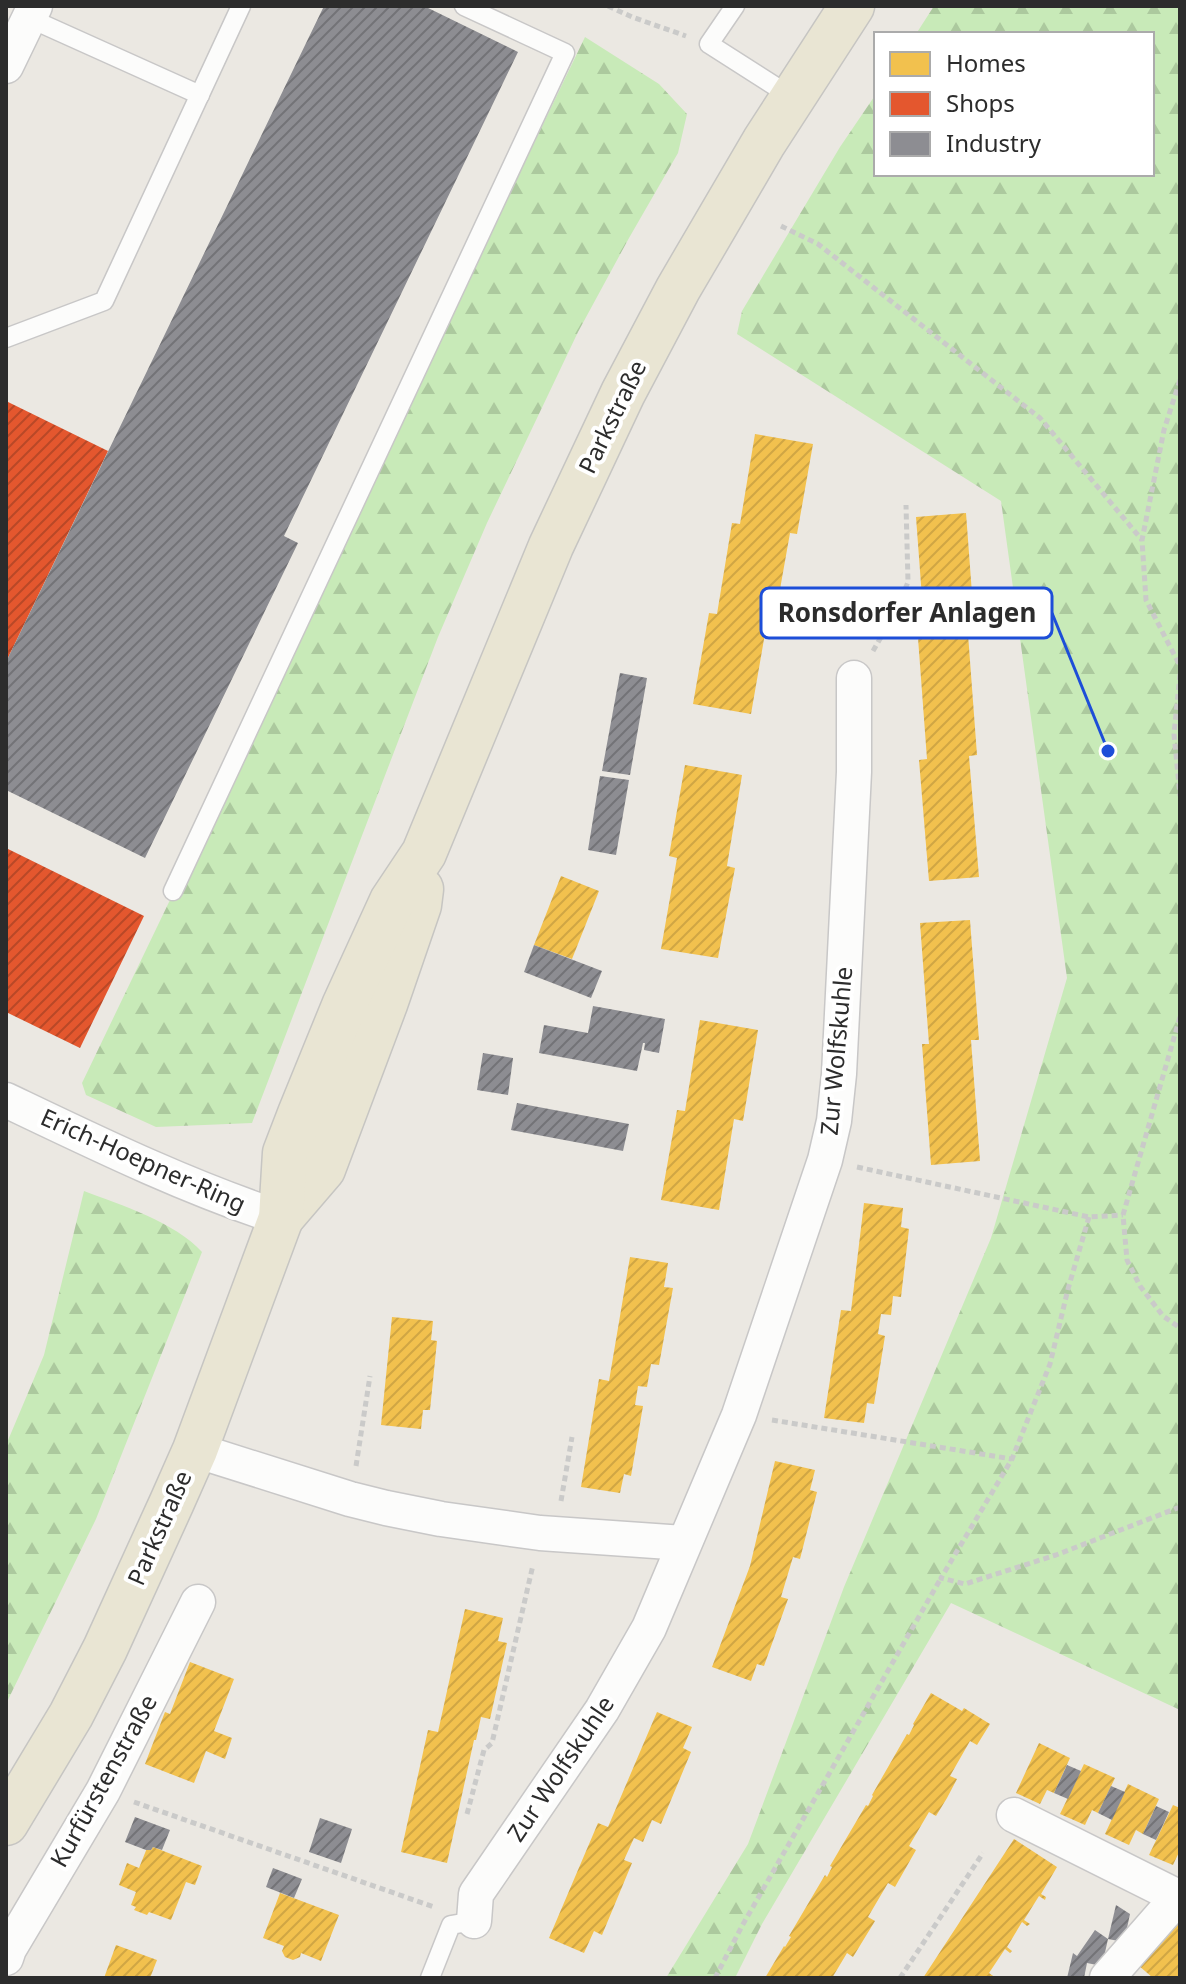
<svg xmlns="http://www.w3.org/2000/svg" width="1186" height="1984" font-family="'Noto Sans',sans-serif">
	<defs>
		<pattern id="forest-firs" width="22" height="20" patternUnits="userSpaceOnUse" patternTransform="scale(2)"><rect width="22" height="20" fill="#c8eab8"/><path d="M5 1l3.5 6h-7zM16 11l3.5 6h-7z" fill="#acc99e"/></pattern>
		<pattern id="homes-hatch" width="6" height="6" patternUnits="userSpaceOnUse" patternTransform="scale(2)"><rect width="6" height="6" fill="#f2c14e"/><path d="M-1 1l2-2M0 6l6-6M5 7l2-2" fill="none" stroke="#d0a644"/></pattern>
		<pattern id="shops-hatch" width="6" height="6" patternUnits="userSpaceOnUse" patternTransform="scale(2)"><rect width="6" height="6" fill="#e4572e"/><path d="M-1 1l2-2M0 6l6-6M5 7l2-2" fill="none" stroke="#b94827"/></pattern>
		<pattern id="industry-hatch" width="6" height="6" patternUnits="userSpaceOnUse" patternTransform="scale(2)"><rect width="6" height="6" fill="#8d8d92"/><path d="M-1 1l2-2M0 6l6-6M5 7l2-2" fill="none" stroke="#737377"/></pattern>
	</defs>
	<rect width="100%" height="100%" fill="#ebe8e2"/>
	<g fill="url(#forest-firs)">
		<path d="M934 6H1180V1710L951 1603 762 1924 735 1978H666L748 1844 844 1587 991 1238 1067 978 1001 501 737 334 742 311 840 147 876 94V174H1152V34H916Z"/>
		<path d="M585 37 659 84 687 114 678 153 629 238 578 332 487 523 438 637 252 1123 156 1127 86 1095 82 1083Z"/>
		<path d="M84 1191C121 1205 175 1222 202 1252L96 1519 6 1704V1445L44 1355Z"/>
	</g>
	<g fill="url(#homes-hatch)">
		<path d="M755 434 813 444 797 534 790 533 774 623 767 622 751 714 693 704 709 613 717 614 732 523 740 524Z"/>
		<path d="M966 513 975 634H968L977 755 969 756 979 877 929 881 919 760 927 759 918 638H925L916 517Z"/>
		<path d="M685 765 742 775 727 866 735 868 718 958 661 949 677 858 669 856Z"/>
		<path d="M561 876 599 891 572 959 534 945Z"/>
		<path d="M970 920 979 1040H971L980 1161 931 1165 922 1044H929L920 923Z"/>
		<path d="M700 1020 758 1030 743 1121 734 1119 719 1210 661 1200 677 1110 685 1111Z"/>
		<path d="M864 1203 903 1208 901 1227 909 1229 901 1297 893 1296 891 1315 881 1314 878 1334 885 1336 874 1404 867 1403 864 1423 824 1418 841 1310 851 1311Z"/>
		<path d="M630 1257 668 1263 664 1287 673 1288 659 1365 651 1364 647 1387 638 1386 635 1405 643 1406 631 1476 624 1474 620 1493 581 1487 599 1379 609 1381Z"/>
		<path d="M392 1317 433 1321 431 1340 437 1341 430 1410H423L421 1429 381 1425Z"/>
		<path d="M775 1461 815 1470 810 1490 817 1492 800 1559 793 1557 781 1597 788 1599 764 1666 757 1664 751 1681 712 1667 750 1566Z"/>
		<path d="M465 1609 503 1618 498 1641 507 1643 490 1719 481 1717 476 1740H474L447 1863 401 1852 428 1730 438 1732Z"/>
		<path d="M190 1662 234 1679 214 1731 232 1738 225 1759 206 1751 194 1783 145 1764 165 1712 170 1714Z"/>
		<path d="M931 1693 962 1711 964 1708 990 1724 977 1745 970 1741 950 1776 957 1779 947 1798 936 1816 929 1812 909 1846 916 1850 895 1887 888 1883 868 1917 875 1921 853 1957 847 1953 832 1978H765L784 1946 785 1947 791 1937 789 1936 825 1875 827 1877 832 1867 830 1866 866 1805 868 1806 873 1796 872 1795 907 1734 909 1735 914 1725 913 1724Z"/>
		<path d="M657 1712 692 1727 683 1748 691 1752 661 1824 652 1820 643 1842 634 1838 624 1860 632 1863 602 1935 594 1931 584 1953 549 1938 598 1823 608 1827Z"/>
		<path d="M1039 1743 1070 1758 1054 1793 1047 1790 1040 1804 1016 1793Z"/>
		<path d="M1084 1764 1115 1778 1098 1813 1092 1810 1085 1825 1060 1814Z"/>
		<path d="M1128 1784 1159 1799 1143 1834 1136 1830 1129 1845 1105 1834Z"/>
		<path d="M1173 1805 1180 1808V1850L1173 1865 1149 1855Z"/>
		<path d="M1014 1839 1057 1867 1041 1894 1046 1897 1045 1900 1039 1896 1024 1920 1030 1924 1027 1926 1022 1922 1007 1947 1012 1951 1010 1953 1005 1949 989 1973 996 1978 988 1976 987 1978H923Z"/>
		<path d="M153 1847 202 1866 195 1885 186 1882 171 1920 149 1912 147 1915 134 1910 136 1907 131 1905 136 1892 119 1885 127 1863 139 1868 147 1848 151 1850Z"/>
		<path d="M280 1893 339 1915 321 1961 301 1953 300 1957 293 1960 285 1957 282 1951 284 1946 263 1938Z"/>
		<path d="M1180 1919V1978H1153L1138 1965Z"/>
		<path d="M116 1945 157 1960 150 1978H104Z"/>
	</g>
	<g fill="url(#shops-hatch)">
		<path d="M6 401 108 451 6 662Z"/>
		<path d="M6 848 144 916 80 1048 6 1012Z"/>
	</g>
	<g fill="url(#industry-hatch)">
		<path d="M324 6H424L518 52 284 536 298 543 145 858 6 790V662Z"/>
		<path d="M620 673 647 678 630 775 602 771Z"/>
		<path d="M600 776 629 780 616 855 588 850Z"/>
		<path d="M534 945 602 971 591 998 524 972Z"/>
		<path d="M593 1006 665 1019 659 1053 644 1050 645 1043H643L637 1071 539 1053 544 1025 588 1033Z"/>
		<path d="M483 1053 513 1058 508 1095 477 1090Z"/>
		<path d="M517 1103 629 1124 623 1151 511 1130Z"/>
		<path d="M1067 1765 1081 1771 1068 1799 1054 1793Z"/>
		<path d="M1111 1786 1125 1792 1112 1820 1098 1813Z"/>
		<path d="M1156 1806 1169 1812 1156 1840 1143 1834Z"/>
		<path d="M135 1817 170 1830 162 1850 153 1847 151 1850H146L125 1842Z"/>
		<path d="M320 1818 352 1829 341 1863 309 1852Z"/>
		<path d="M273 1868 302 1879 294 1898 266 1887Z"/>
		<path d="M1116 1905 1130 1914 1124 1942 1108 1939Z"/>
		<path d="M1095 1930 1108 1939 1102 1966 1087 1963 1084 1978H1067L1073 1953 1077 1956Z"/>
	</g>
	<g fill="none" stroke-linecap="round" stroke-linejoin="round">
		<defs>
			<g id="service">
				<path d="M735 6 709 44 792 97"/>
				<path d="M29 18 200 95"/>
				<path d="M6 338 104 301 241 6"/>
				<path d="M173 891 565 53 464 6"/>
				<path d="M430 1978 451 1925 474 1921"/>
			</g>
			<g id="minor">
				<path d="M6 66 35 6"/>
				<path d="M6 1100C96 1143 186 1187 281 1218"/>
				<path d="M195 1450 350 1499 386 1508 441 1519 540 1533 684 1543"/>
				<path d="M1014 1815 1180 1898"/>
				<path d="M474 1921 476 1894 602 1710 649 1628 739 1415 825 1160 834 1121 839 1074 854 772V678"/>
				<path d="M6 1958 9 1949 103 1791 198 1602"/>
				<path d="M1107 1978 1178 1897"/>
			</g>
			<g id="primary">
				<path d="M281 1218 323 1169 385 1004 419 905 421 889"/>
				<path d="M6 1823 71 1715 105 1649 172 1502 195 1450 281 1218 285 1153 300 1114 344 1006 392 901 424 853 551 546 623 393 678 289 764 142 852 6"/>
			</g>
		</defs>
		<use href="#service" stroke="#c8c7c7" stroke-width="21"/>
		<use href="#minor" stroke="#c8c7c7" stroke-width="37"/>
		<use href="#primary" stroke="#c6c5c2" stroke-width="47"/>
		<g stroke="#cacac9" stroke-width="5" stroke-dasharray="6 4" stroke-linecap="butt">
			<path d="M608 6 632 17 686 36"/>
			<path d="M781 226 818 244 1040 418 1142 540"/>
			<path d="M1180 380 1164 430 1142 540 1146 600 1180 666"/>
			<path d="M873 651 896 611 908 582 906 505"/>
			<path d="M1180 674 1174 734 1180 796"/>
			<path d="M1180 1017 1123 1215 1127 1260 1140 1286 1163 1316 1180 1328"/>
			<path d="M857 1167 1089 1217 1123 1215"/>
			<path d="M1089 1217 1068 1289 1050 1364 1012 1459 941 1578 965 1584 1056 1555 1180 1507"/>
			<path d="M772 1420 1012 1459"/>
			<path d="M356 1466 370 1376"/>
			<path d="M561 1501 572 1437"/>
			<path d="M134 1802 434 1907"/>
			<path d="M467 1814 484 1750 492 1743 533 1565"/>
			<path d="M715 1978 742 1926 941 1578"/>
			<path d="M900 1978 983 1853"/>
		</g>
		<use href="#service" stroke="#fcfcfb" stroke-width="18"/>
		<use href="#minor" stroke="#fcfcfb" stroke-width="34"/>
		<use href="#primary" stroke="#e9e5d3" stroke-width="44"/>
	</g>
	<g text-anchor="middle" stroke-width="8" stroke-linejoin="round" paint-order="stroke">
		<g font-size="24" fill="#2c2c2c" stroke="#fff">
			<text transform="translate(613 417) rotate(-64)" y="8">Parkstraße</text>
			<text transform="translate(837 1051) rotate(-85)" y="8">Zur Wolfskuhle</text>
			<text transform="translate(143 1161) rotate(24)" y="8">Erich-Hoepner-Ring</text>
			<text transform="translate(160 1528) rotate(-66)" y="8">Parkstraße</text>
			<text transform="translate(561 1769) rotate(-56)" y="8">Zur Wolfskuhle</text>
			<text transform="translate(104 1781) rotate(-61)" y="8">Kurfürstenstraße</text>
		</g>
	</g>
	<path fill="none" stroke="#1d4ed8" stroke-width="3" d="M1108 751L1052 613"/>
	<circle fill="#1d4ed8" stroke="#fff" stroke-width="3" cx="1108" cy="751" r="8"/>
	<rect fill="#fff" stroke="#1d4ed8" stroke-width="3" x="761" y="588" width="291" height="50" rx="8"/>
	<g font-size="26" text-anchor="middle" font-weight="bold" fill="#2c2c2c">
		<text x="907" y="622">Ronsdorfer Anlagen</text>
	</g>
	<rect width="1186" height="1984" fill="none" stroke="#2c2c2c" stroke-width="16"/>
	<rect x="874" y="32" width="280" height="144" fill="#ffffff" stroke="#ababab" stroke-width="2"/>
	<rect x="890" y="52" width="40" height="24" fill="#f2c14e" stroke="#ababab" stroke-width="2"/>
	<text x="946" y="72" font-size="24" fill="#2c2c2c">Homes</text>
	<rect x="890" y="92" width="40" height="24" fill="#e4572e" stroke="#ababab" stroke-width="2"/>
	<text x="946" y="112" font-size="24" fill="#2c2c2c">Shops</text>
	<rect x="890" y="132" width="40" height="24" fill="#8d8d92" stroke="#ababab" stroke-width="2"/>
	<text x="946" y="152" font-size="24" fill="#2c2c2c">Industry</text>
</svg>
